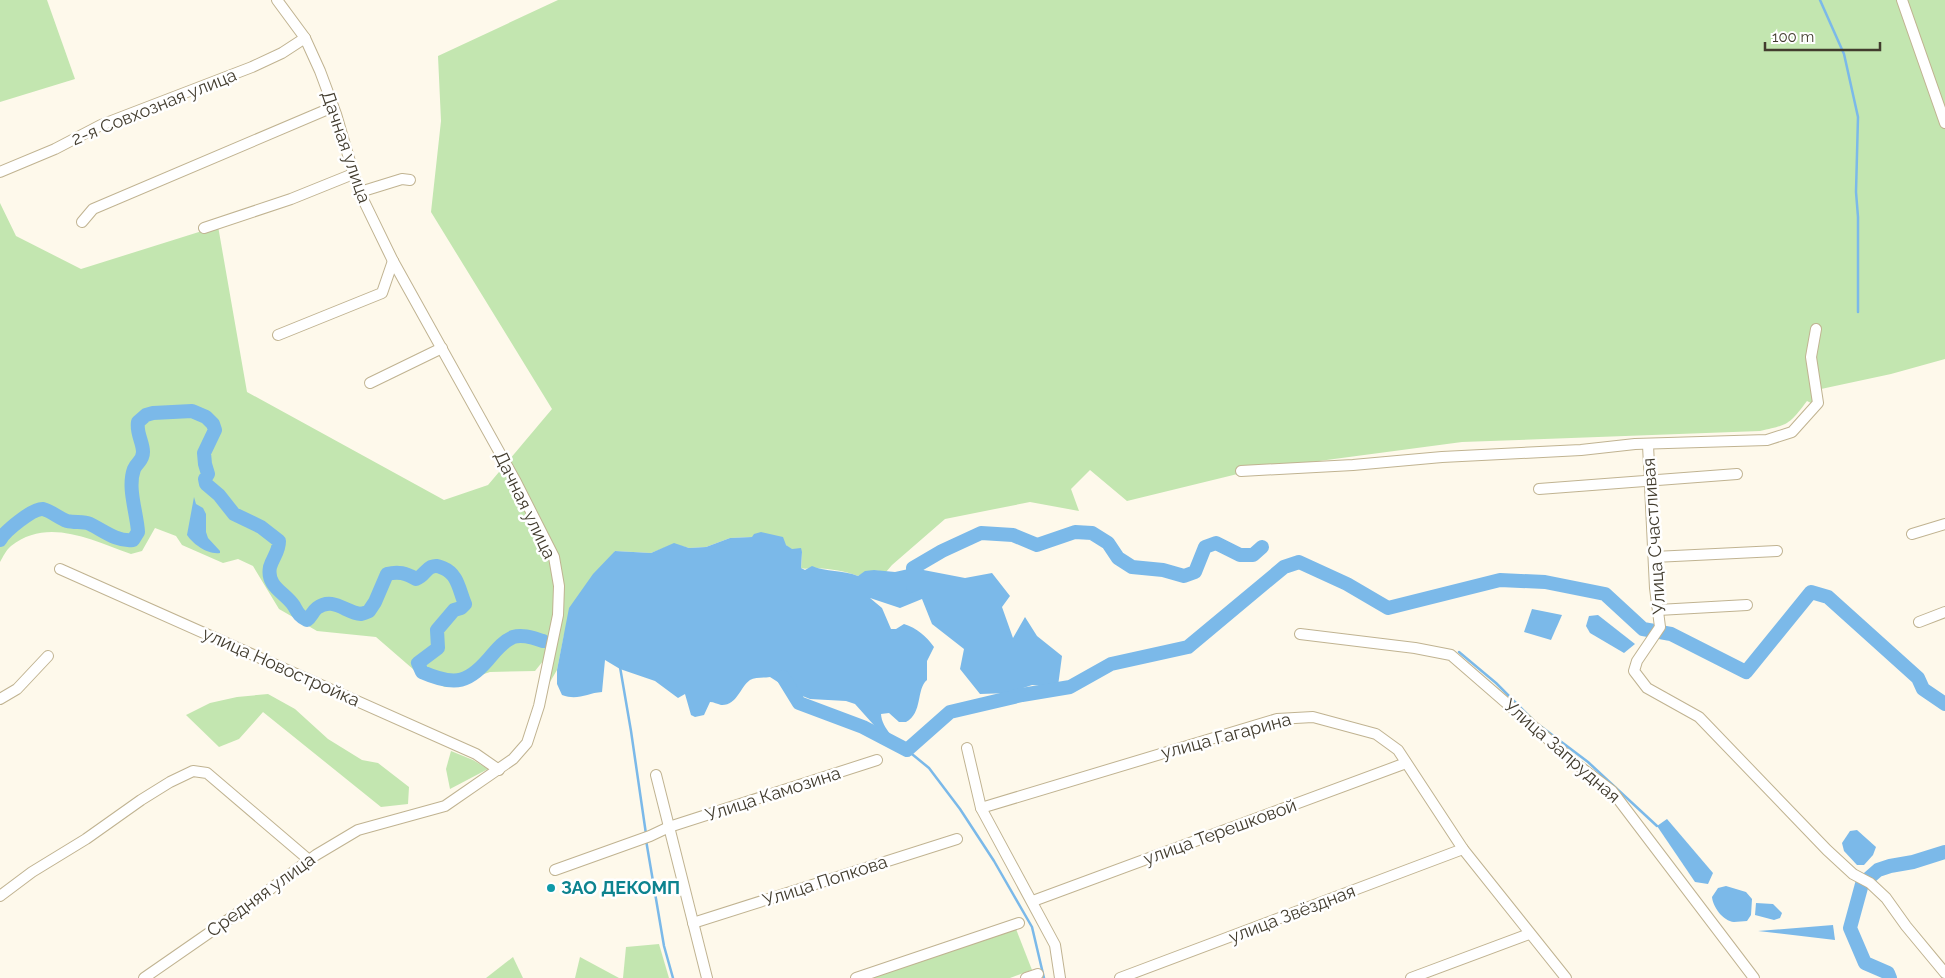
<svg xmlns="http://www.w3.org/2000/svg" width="1945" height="978" font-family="Raleway,sans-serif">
	<rect width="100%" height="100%" fill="#fef9eb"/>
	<g fill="#c3e6b0">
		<path d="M0 0H47L75 79 0 102Z"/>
		<path d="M558 0H1945V359L1891 374 1821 389 1813 404 1807 401C1789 425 1788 425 1760 431L1462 442 1258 469 1127 501 1090 470 1071 489 1079 511 1030 502 945 519 892 565 886 572C875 570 868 570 858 576 845 571 831 569 817 568 811 567 807 570 801 568L802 552 796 549 792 550 786 545 752 537 730 538 706 547 689 548 674 544 651 553 615 551 564 635 557 670 547 687 562 607 553 615 547 656 535 671 490 672 445 687 421 676 376 637 317 631 279 609 253 566 238 559 223 563 182 545 176 536 155 528 142 551 131 554C91 540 48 517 11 546 6 550 3 557 0 562V203L16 236 81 269 218 226 247 392 444 500 488 485 552 409 431 212 441 121 438 56Z"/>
		<path d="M268 694 295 709 328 739 362 760 378 763 409 787 408 804 381 807 263 712 239 739 219 747 186 715 210 703 237 697Z"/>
		<path d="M451 751 473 760 488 769 450 789 446 769Z"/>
		<path d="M1016 929 1032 970 1010 978H868Z"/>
		<path d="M659 944 669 978H623L626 947Z"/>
		<path d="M513 957 523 978H486Z"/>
		<path d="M580 957 619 978H575Z"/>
	</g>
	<g fill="#7bb9e9">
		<path d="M194 497 196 504 203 508 206 514V532L208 538 220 551V553C208 555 193 544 187 535Z"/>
		<path d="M761 532 783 537 786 545 792 549 801 548 802 552 801 568 805 570 812 566C826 572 843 570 858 576L865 571 874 570 895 572 913 568 965 578 992 573 1010 596 1002 607 1013 638 1025 617 1037 636 1062 656 1058 686 1032 685 1009 693 980 694 960 669 964 649 932 624 922 599 900 608 870 598 882 608 891 629H896L904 624C917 628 926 636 934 647L927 661V680C916 689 923 713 906 722H899L889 713 881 714C882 729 896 740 907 750L881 733 855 704 846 701 810 699 795 693 770 677C764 678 755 677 750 680 740 687 737 706 721 705 717 704 714 702 710 702L704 715 695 717 691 715 685 694 678 698 655 681 620 669 605 660 602 692C587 693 578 701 562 695L557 684V670L569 608 593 574 615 551 651 553 674 543 689 548 706 547 730 538 752 537 754 534Z"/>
		<path d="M1532 609 1562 615 1551 640 1524 632Z"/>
		<path d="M1598 615 1635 644 1624 653 1590 633 1586 626 1589 616Z"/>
		<path d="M1667 819 1713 873 1708 884 1695 882 1657 826Z"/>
		<path d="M1857 830 1876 847 1873 855 1864 865H1857L1844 851 1842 843 1850 831Z"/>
		<path d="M1726 886 1746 892 1752 899 1751 915 1747 921C1743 921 1738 922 1734 922 1723 921 1713 907 1712 897L1718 888Z"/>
		<path d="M1756 903 1773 904 1782 913 1780 918 1774 920 1755 915Z"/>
		<path d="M1833 925 1835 940 1758 931Z"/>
	</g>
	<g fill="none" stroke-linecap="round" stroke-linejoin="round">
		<g stroke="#7bb9e9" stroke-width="2.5">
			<path d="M1820 0 1844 54 1858 117 1856 192 1858 217V312"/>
			<path d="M1459 652 1496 683 1532 719"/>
			<path d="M620 667 631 731 646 834"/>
			<path d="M1539 725 1588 762 1657 826"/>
			<path d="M907 750 929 768 960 809 994 861 1032 927 1044 978"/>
			<path d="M646 840 664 946 673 978"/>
		</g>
		<g stroke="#7bb9e9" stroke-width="14">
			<path d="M0 540C5 531 33 508 43 509 51 511 59 518 67 521 75 523 83 521 90 524 104 531 117 542 133 540L138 532C137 513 127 488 134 469 137 462 143 461 143 452 143 442 136 433 138 422L146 415 153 413 192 411 206 417 213 424 215 430 204 453 205 464 208 474 205 479 206 484 219 495 234 514 261 527 279 541C279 552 273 557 270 567 266 587 286 593 294 606 298 613 299 616 307 620 311 617 313 611 317 608 333 596 346 613 361 614 361 614 368 612 369 611L375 602 387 574C398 571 406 573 416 579 424 576 425 570 431 567 436 565 438 566 443 568 458 574 459 590 465 604L461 608 454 610 437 630 438 648 418 663 422 672C456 687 469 683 492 655 498 648 504 641 513 637 523 634 533 638 543 641"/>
			<path d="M913 586V568L942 551 981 533 1013 535 1037 545 1075 532 1092 533 1108 543 1118 558 1132 567 1163 570 1184 576 1195 572 1205 547 1216 543 1240 555H1253L1262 547"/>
			<path d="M783 677 799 703 863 727 907 750 950 712 1022 695 1070 687 1111 664 1188 647 1284 567 1299 562 1347 584 1388 608 1500 580 1545 582 1605 594 1643 629 1671 634 1746 672 1811 592 1828 597 1918 678 1923 689 1945 704"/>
			<path d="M1890 978 1888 973 1865 963 1850 928 1862 884 1878 870 1890 866 1913 862 1945 852"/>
		</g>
		<defs>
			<g id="minor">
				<path d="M1902 0 1945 123"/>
				<path d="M0 172 55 149 101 125 252 67 282 53 305 38"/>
				<path d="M360 192 402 179 410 180"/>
				<path d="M82 222 93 209 333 107"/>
				<path d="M204 228 291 199 353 174"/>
				<path d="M278 335 382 293 393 261"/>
				<path d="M370 383 442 348"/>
				<path d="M1648 445 1655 588 1660 627 1637 661 1634 671 1647 688 1699 717 1827 850 1853 874 1870 883 1886 898 1906 926 1945 973"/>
				<path d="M1241 471 1353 465 1442 457 1581 450 1635 444 1767 440 1792 432 1818 403 1811 357 1816 329"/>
				<path d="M1539 489 1737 474"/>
				<path d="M1912 534 1945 524"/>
				<path d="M1654 557 1777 551"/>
				<path d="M60 569 476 754 499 770"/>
				<path d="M1658 610 1747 605"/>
				<path d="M1919 622 1945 612"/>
				<path d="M1300 634 1415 648 1451 655 1579 766 1612 791 1754 978"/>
				<path d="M0 699 17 689 48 656"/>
				<path d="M967 748 981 808 1055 945 1060 978"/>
				<path d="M656 775 707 978"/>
				<path d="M981 808 1277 719 1313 717 1376 734 1398 750 1463 849 1566 978"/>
				<path d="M555 870 650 836 669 827 877 760"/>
				<path d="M0 896 32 872 86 839 141 800 170 782 193 771 207 773 309 860"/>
				<path d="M1033 901 1406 763"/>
				<path d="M693 923 957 839"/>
				<path d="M144 978 245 908 316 855 358 830 445 806 513 759 527 743 539 706 558 615 559 586 554 557 516 482 393 261 358 189 336 114 320 71 305 38 277 0"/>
				<path d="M856 978 1019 923"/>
				<path d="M1026 978 1038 974"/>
				<path d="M1120 978 1463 849"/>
				<path d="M1411 978 1529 934"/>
			</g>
		</defs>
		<use href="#minor" stroke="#c0b391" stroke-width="12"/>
		<use href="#minor" stroke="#fff" stroke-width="10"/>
	</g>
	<circle fill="#0f9aa8" stroke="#fff" stroke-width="2" cx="551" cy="888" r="5"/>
	<g text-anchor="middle" stroke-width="5" stroke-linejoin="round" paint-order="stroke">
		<g font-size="18" fill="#423c2e" stroke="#fff">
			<text transform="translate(154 107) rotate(-22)" y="6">2-я Совхозная улица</text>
			<text transform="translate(346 147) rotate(71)" y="6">Дачная улица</text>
			<text transform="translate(525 505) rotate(64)" y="6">Дачная улица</text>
			<text transform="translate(1654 536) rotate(-94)" y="6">Улица Счастливая</text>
			<text transform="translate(281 667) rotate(24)" y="6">улица Новостройка</text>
			<text transform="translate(1226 736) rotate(-15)" y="6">улица Гагарина</text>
			<text transform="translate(1562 751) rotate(41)" y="6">Улица Запрудная</text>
			<text transform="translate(773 794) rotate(-18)" y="6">Улица Камозина</text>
			<text transform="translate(1220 832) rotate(-20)" y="6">улица Терешковой</text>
			<text transform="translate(825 881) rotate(-18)" y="6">Улица Попкова</text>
			<text transform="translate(261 895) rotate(-36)" y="6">Средняя улица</text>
			<text transform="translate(1292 914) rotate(-21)" y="6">улица Звёздная</text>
		</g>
		<g font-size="18" font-weight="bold" fill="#0d838f" stroke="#fff" text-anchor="start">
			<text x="561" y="894">ЗАО ДЕКОМП</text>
		</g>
	</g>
	<path d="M1765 42v8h115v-8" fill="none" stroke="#423c2e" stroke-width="2.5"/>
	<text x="1772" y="42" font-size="15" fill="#423c2e" stroke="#ffffff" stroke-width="4" paint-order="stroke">100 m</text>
</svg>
